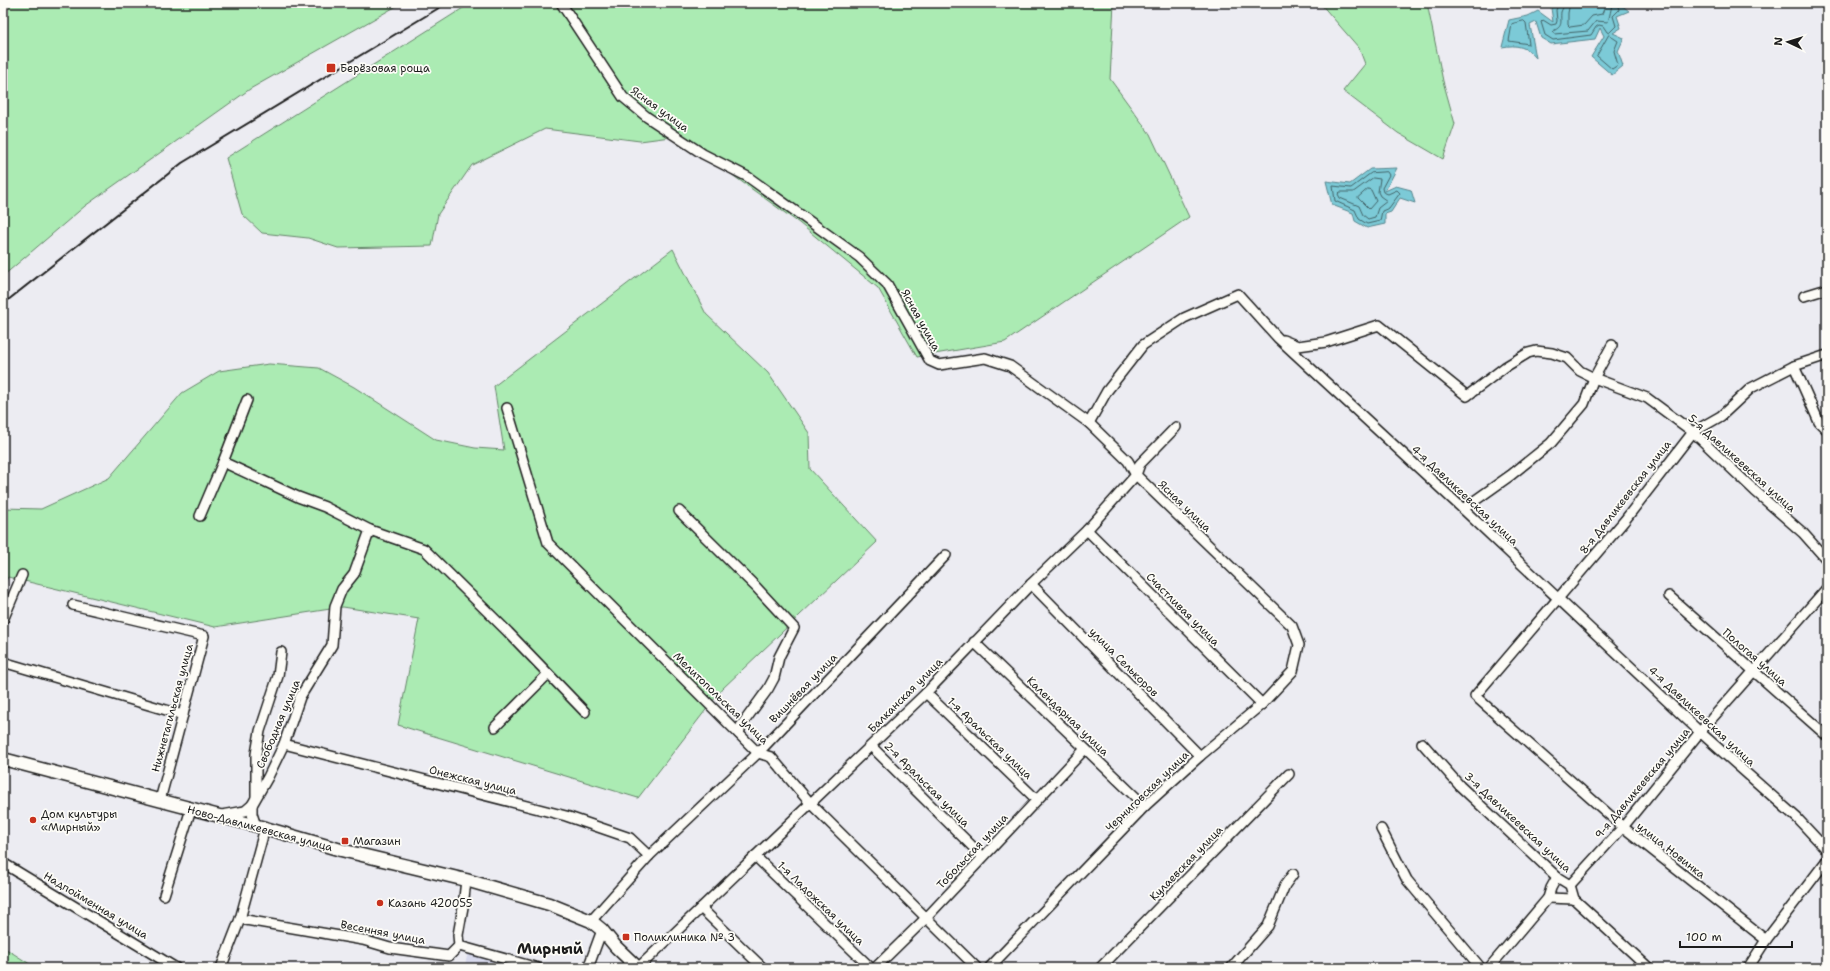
<svg xmlns="http://www.w3.org/2000/svg" width="1830" height="971" font-family="'Shantell Sans',sans-serif">
	<rect width="100%" height="100%" fill="#ececf2"/>
	<filter id="ink" filterUnits="userSpaceOnUse"><feTurbulence type="fractalNoise" baseFrequency=".025" numOctaves="2"/><feDisplacementMap in="SourceGraphic" scale="8" xChannelSelector="R" yChannelSelector="G"/><feConvolveMatrix kernelMatrix="1 2 1 2 8 2 1 2 1" color-interpolation-filters="sRGB"/></filter>
	<g filter="url(#ink)">
		<path fill="#d7d9ec" d="M468 953 520 968H464Z"/>
		<g fill="#abebb3" stroke="#648468">
			<path d="M3 3H402L250 89 85 206 3 276Z"/>
			<path d="M471 3H1114L1110 79 1150 134 1189 217 1005 342 917 357 878 288 799 223 678 136 640 141 545 129 472 165 438 214 432 246 338 248 308 238 262 233 242 214 226 158Z"/>
			<path d="M1320 3H1427L1443 81 1455 124 1443 159 1398 133 1343 91 1365 64 1359 48Z"/>
			<path d="M673 249 706 314 768 373 809 433 810 469 877 542 722 689 638 798 398 725 419 619 343 607 215 627 8 577 3 586V508L41 509 109 478 182 393 219 371 269 364 319 368 354 387 436 440 475 448 504 450 494 386Z"/>
			<path d="M3 946V947L36 968H3Z"/>
		</g>
		<g fill="#7bcad7" stroke="#55848c">
			<path d="M1557 3H1619L1629 11 1617 16 1621 28 1613 33 1624 38 1618 51 1623 66 1612 75 1591 57 1604 36 1600 28 1595 39 1551 44 1541 38 1536 22 1530 25 1536 58C1527 47 1517 44 1502 47L1509 20 1528 16 1538 11 1553 22 1551 8Z"/>
			<path d="M1397 168 1385 191 1396 186 1411 190 1415 203 1400 198 1391 212 1385 214V224L1367 228 1355 221 1353 213 1332 205 1326 181 1350 184 1370 169Z"/>
		</g>
		<g fill="none" stroke-linecap="round" stroke-linejoin="round">
			<g stroke="#426267" stroke-width="1">
				<path d="M1559 3 1556 10 1557 21 1556 24 1551 25 1543 20 1541 22 1545 35 1553 40 1591 35 1596 27 1599 25 1603 26 1607 32 1609 33 1616 26 1613 16 1619 10 1617 3"/>
				<path d="M1564 3C1564 7 1562 9 1561 12 1560 22 1564 26 1553 31L1554 34 1588 31 1596 21 1608 22C1609 18 1612 7 1612 3"/>
				<path d="M1570 3 1568 13V25L1570 27 1584 25 1592 16 1602 14 1606 3"/>
				<path d="M1524 21 1526 23 1529 44 1509 41 1512 24Z"/>
				<path d="M1609 35 1618 41 1614 51 1618 65 1612 69 1597 56Z"/>
				<path d="M1387 172 1389 175 1382 188 1383 192 1388 194 1397 190 1400 193 1389 208 1382 211 1380 221 1367 224 1359 219 1355 210 1335 201 1333 186 1351 188 1371 173Z"/>
				<path d="M1373 178 1380 179 1378 192 1380 196 1387 201 1378 208 1375 217 1368 219 1363 215 1359 206 1340 198 1338 194 1340 192H1353Z"/>
				<path d="M1368 189 1371 190 1376 201 1369 209 1358 198Z"/>
			</g>
			<defs>
				<g id="street">
					<path d="M561 3 623 97 647 117 703 154 748 177 859 257 887 284 930 361 939 365 985 358 1010 366 1089 423 1128 461 1136 475 1292 626 1299 645 1293 671 1262 704 1200 756 1145 806 989 968"/>
					<path d="M1804 296 1827 289"/>
					<path d="M1283 340 1298 346 1326 342 1379 325 1467 396 1505 367 1528 353 1536 351 1552 353 1567 358 1580 371 1594 378 1647 398 1693 432 1755 491 1803 533 1827 560"/>
					<path d="M1794 366 1819 422 1827 430"/>
					<path d="M507 408 548 543 758 753 771 757 811 804 977 968"/>
					<path d="M1089 423 1107 391 1143 345 1184 318 1238 294 1278 338 1463 509 1700 732 1797 818 1827 850"/>
					<path d="M223 462 298 497 325 507 370 530 424 549 508 632 585 712"/>
					<path d="M1463 509 1511 475 1551 443 1584 404 1594 378 1612 345"/>
					<path d="M679 511 756 587 794 628 779 657 774 678 768 689 741 726 739 734"/>
					<path d="M200 516 223 462 247 400"/>
					<path d="M1087 530 1262 704"/>
					<path d="M1031 584 1200 756"/>
					<path d="M1669 596 1827 736"/>
					<path d="M73 605 204 636 160 800"/>
					<path d="M3 620 22 575"/>
					<path d="M974 642 1145 806"/>
					<path d="M3 662 183 715"/>
					<path d="M926 693 1037 800"/>
					<path d="M495 727 548 674"/>
					<path d="M1422 743 1460 786 1557 877 1570 885 1574 899 1649 968"/>
					<path d="M284 744 566 816 630 838 649 856"/>
					<path d="M871 746 982 856"/>
					<path d="M256 796V754L260 731 278 676 281 652"/>
					<path d="M252 805V814L256 826"/>
					<path d="M222 815 245 811 252 805 268 777 284 744 300 697 332 645 335 606 342 589 354 574 370 530"/>
					<path d="M1381 829 1407 880 1481 968"/>
					<path d="M755 856 871 968"/>
					<path d="M3 863 176 968"/>
					<path d="M1570 885 1623 827 1700 732 1827 588"/>
					<path d="M164 895 191 809"/>
					<path d="M1548 898 1574 899"/>
					<path d="M701 908 763 968"/>
					<path d="M240 919 363 940 390 948 449 956 459 946 538 968"/>
					<path d="M591 921 649 856 758 753 946 555"/>
					<path d="M1766 940 1623 827 1475 696 1625 520 1693 432 1721 416 1751 388 1794 366 1827 355"/>
					<path d="M459 946 458 935 463 907 466 880"/>
					<path d="M221 968 240 919 265 828"/>
					<path d="M588 968 602 930"/>
					<path d="M638 968 926 693 1031 584 1087 530 1136 475 1140 464 1176 427"/>
					<path d="M875 968 927 917 1085 749"/>
					<path d="M1100 968 1289 774"/>
					<path d="M1231 968 1268 926 1285 885 1293 874"/>
					<path d="M1489 968 1548 898 1551 888 1557 877"/>
					<path d="M1748 968 1766 940 1827 860"/>
				</g>
				<path id="secondary" d="M3 759 265 828 341 850 466 880 549 904 591 921 602 930 616 947 638 968"/>
			</defs>
			<use href="#street" stroke="#1c1c1c" stroke-width="12"/>
			<use href="#secondary" stroke="#1c1c1c" stroke-width="15"/>
			<use href="#street" stroke="#fdfcf7" stroke-width="9"/>
			<use href="#secondary" stroke="#fdfcf7" stroke-width="12"/>
			<path stroke="#1c1c1c" stroke-width="2" d="M3 304 182 163 447 3"/>
		</g>
	</g>
	<g fill="#c8321e" stroke="#fdfcf7" stroke-width="1.5">
		<rect x="326" y="63" width="10" height="10" rx="2"/>
		<circle cx="33" cy="820" r="4"/>
		<rect x="341" y="837" width="8" height="8" rx="2"/>
		<circle cx="380" cy="903" r="4"/>
		<rect x="622" y="933" width="8" height="8" rx="2"/>
	</g>
	<g text-anchor="middle" stroke-width="3.5" stroke-linejoin="round" paint-order="stroke">
		<g font-size="11" fill="#1c1c1c" stroke="#fdfcf7" text-anchor="start">
			<text x="340" y="72">Берёзовая роща</text>
			<text x="41" y="818">Дом культуры<tspan x="41" dy="13">«Мирный»</tspan></text>
			<text x="353" y="845">Магазин</text>
			<text x="388" y="907">Казань 420055</text>
			<text x="634" y="941">Поликлиника № 3</text>
		</g>
		<g font-size="11" fill="#1c1c1c" stroke="#fdfcf7">
			<text transform="translate(660 109) rotate(36)" y="4">Ясная улица</text>
			<text transform="translate(921 320) rotate(61)" y="4">Ясная улица</text>
			<text transform="translate(1742 463) rotate(42)" y="4">5-я Давликеевская улица</text>
			<text transform="translate(1465 495) rotate(43)" y="4">4-я Давликеевская улица</text>
			<text transform="translate(1625 497) rotate(-52)" y="4">8-я Давликеевская улица</text>
			<text transform="translate(1185 506) rotate(44)" y="4">Ясная улица</text>
			<text transform="translate(1183 609) rotate(45)" y="4">Счастливая улица</text>
			<text transform="translate(1755 657) rotate(41)" y="4">Пологая улица</text>
			<text transform="translate(1124 662) rotate(45)" y="4">улица Селькоров</text>
			<text transform="translate(803 688) rotate(-46)" y="4">Вишнёвая улица</text>
			<text transform="translate(905 695) rotate(-45)" y="4">Балканская улица</text>
			<text transform="translate(721 698) rotate(44)" y="4">Мелитопольская улица</text>
			<text transform="translate(172 708) rotate(-75)" y="4">Нижнетагильская улица</text>
			<text transform="translate(1068 716) rotate(44)" y="4">Календарная улица</text>
			<text transform="translate(1702 716) rotate(43)" y="4">4-я Давликеевская улица</text>
			<text transform="translate(278 724) rotate(-67)" y="4">Свободная улица</text>
			<text transform="translate(990 738) rotate(44)" y="4">1-я Аральская улица</text>
			<text transform="translate(473 780) rotate(14)" y="4">Онежская улица</text>
			<text transform="translate(1642 783) rotate(-50)" y="4">9-я Давликеевская улица</text>
			<text transform="translate(927 784) rotate(45)" y="4">2-я Аральская улица</text>
			<text transform="translate(1147 791) rotate(-44)" y="4">Черниговская улица</text>
			<text transform="translate(1518 822) rotate(43)" y="4">3-я Давликеевская улица</text>
			<text transform="translate(260 828) rotate(15)" y="4">Ново-Давликеевская улица</text>
			<text transform="translate(1671 850) rotate(38)" y="4">улица Новинка</text>
			<text transform="translate(972 851) rotate(-47)" y="4">Тобольская улица</text>
			<text transform="translate(1186 863) rotate(-46)" y="4">Кулаевская улица</text>
			<text transform="translate(821 903) rotate(44)" y="4">1-я Ладожская улица</text>
			<text transform="translate(96 905) rotate(31)" y="4">Надпойменная улица</text>
			<text transform="translate(383 932) rotate(11)" y="4">Весенняя улица</text>
		</g>
		<g font-size="15" font-weight="bold" fill="#1c1c1c" stroke="#fdfcf7">
			<text x="550" y="954">Мирный</text>
		</g>
	</g>
	<rect width="1830" height="971" fill="none" stroke="#fdfcf7" stroke-width="16"/>
	<rect x="8" y="8" width="1814" height="955" fill="none" stroke="#1c1c1c" stroke-width="1.5" filter="url(#ink)"/>
	<g transform="translate(1788 42) rotate(274)" stroke="#fdfcf7" stroke-width="3" paint-order="stroke">
	<path d="M0-3L7 15L0 10L-7 15Z" fill="#1c1c1c"/>
	<text y="-6" font-size="11" font-weight="bold" text-anchor="middle" fill="#1c1c1c">N</text>
	</g>
	<path d="M1680 941v6h112v-6" fill="none" stroke="#1c1c1c" stroke-width="2"/>
	<text x="1686" y="941" font-size="12" fill="#1c1c1c" stroke="#fdfcf7" stroke-width="3" paint-order="stroke">100 m</text>
</svg>
